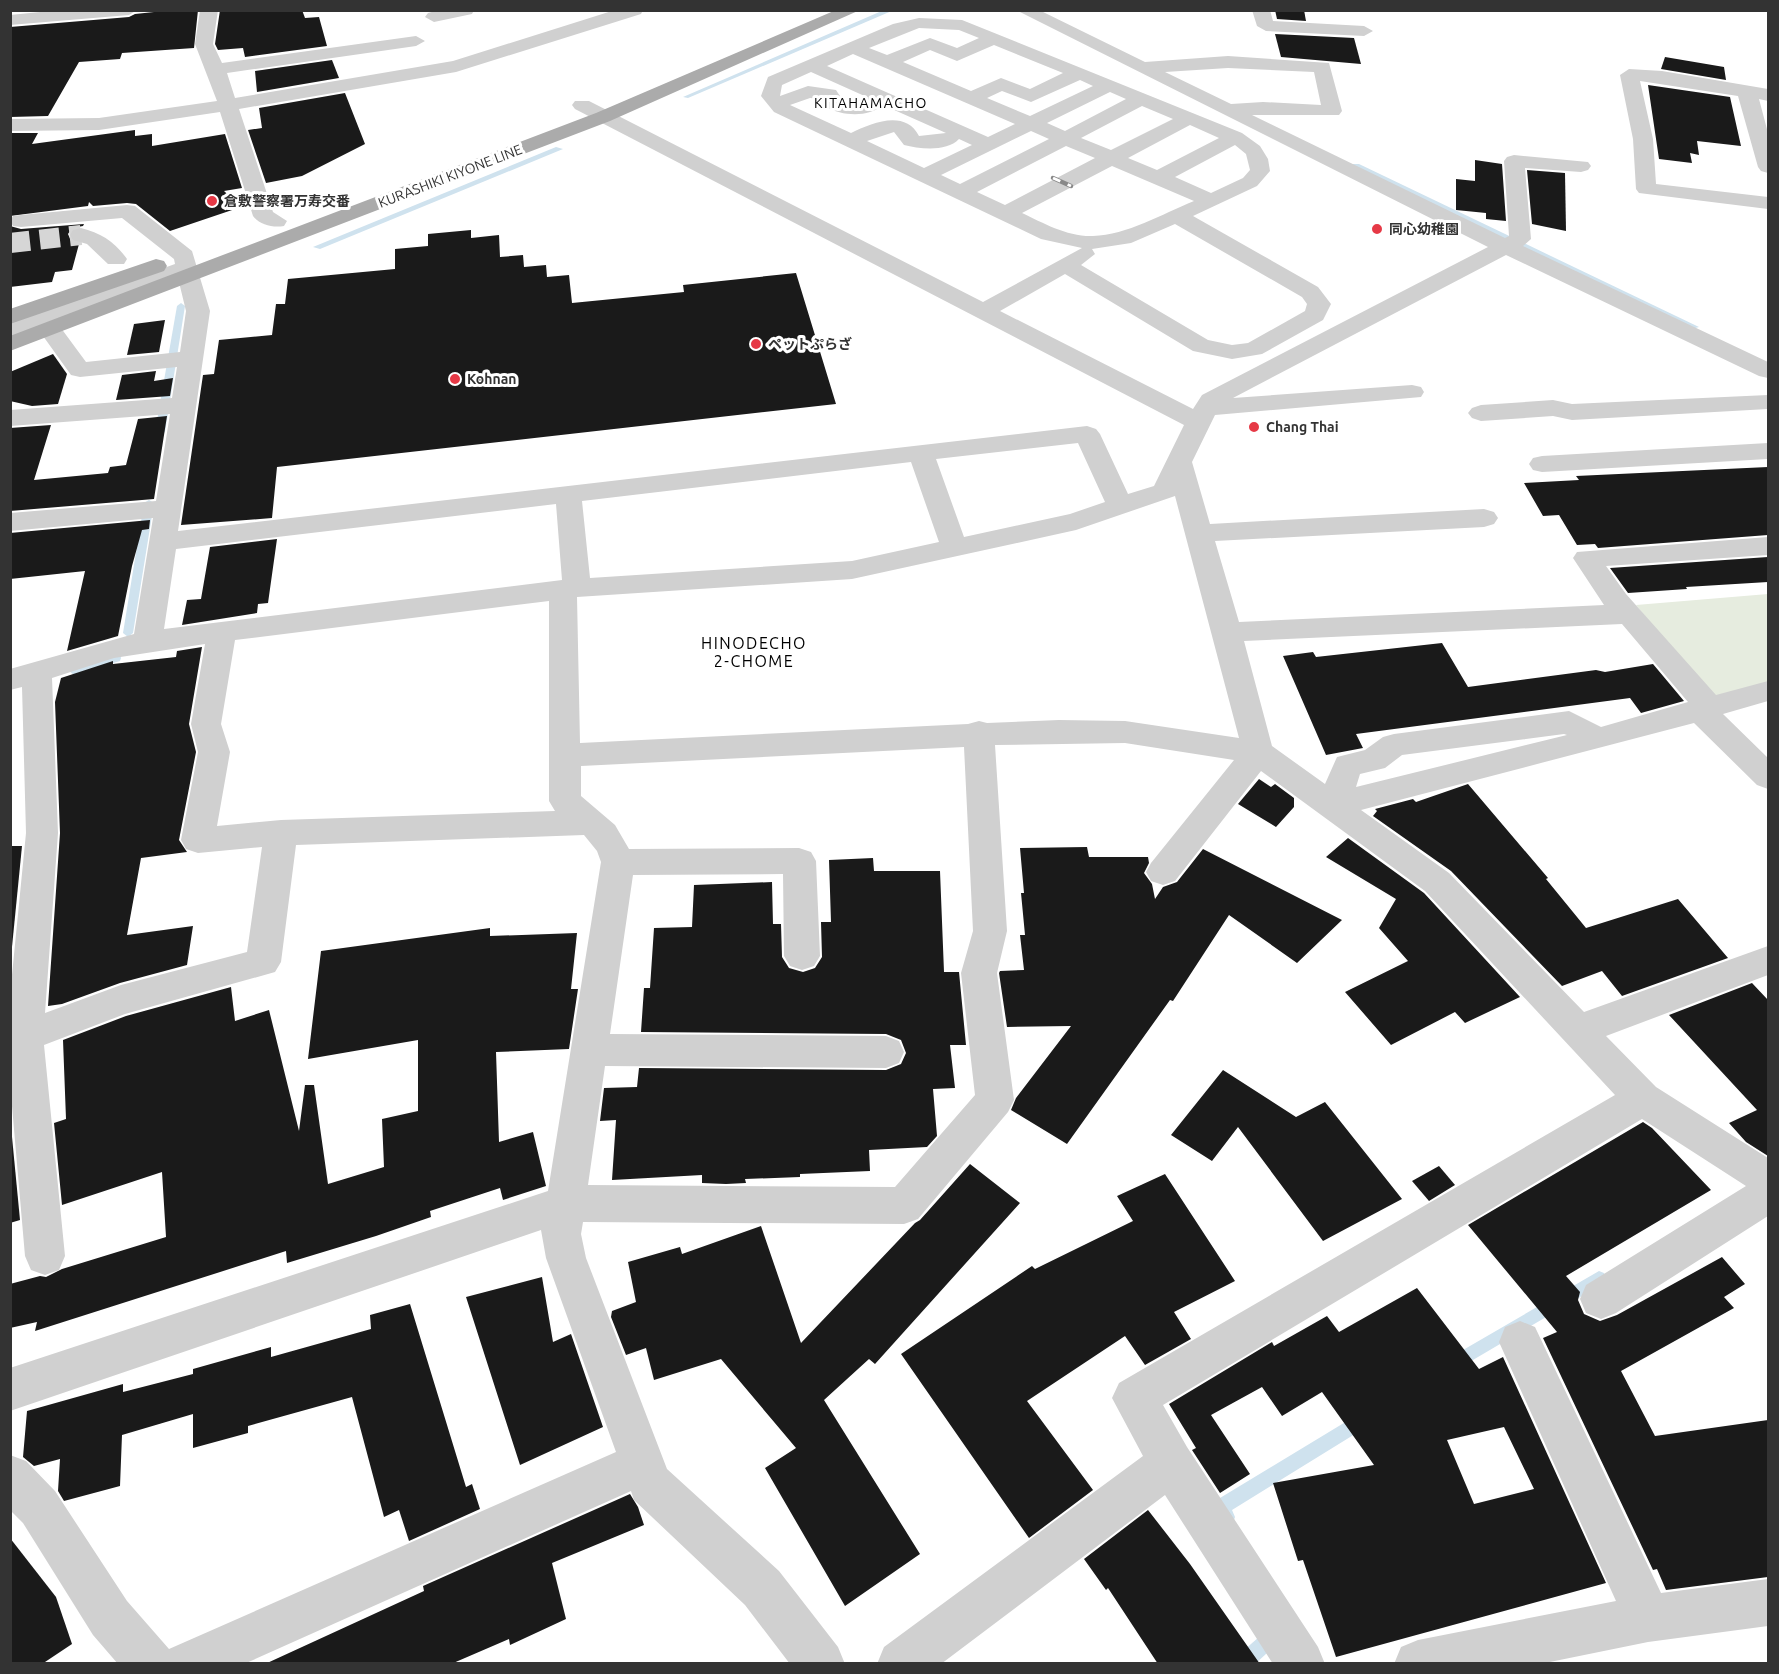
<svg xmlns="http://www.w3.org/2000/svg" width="1779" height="1674" font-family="Ubuntu,'Noto Sans JP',sans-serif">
	<rect width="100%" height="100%" fill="#fff"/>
	<path fill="#e6ecdf" d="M1768 594V686L1714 701 1636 605Z"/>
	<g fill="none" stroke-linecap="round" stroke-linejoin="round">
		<g fill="#cfe2ee" fill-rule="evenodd">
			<path d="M884 10H894L688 98 683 97Z"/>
			<path d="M556 147 563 149 320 249 313 247Z"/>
			<path d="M1353 164H1359L1699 327 1692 329 1353 168Z"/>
			<path d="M181 303 185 306 165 432 160 435 155 432 177 306Z"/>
			<path d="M149 500 154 503 133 633 128 637 123 633 144 503Z"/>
			<path d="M116 654 120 655 121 658 120 661 74 675 69 671 70 668Z"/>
			<path d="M1599 1271 1604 1273 1606 1278 1604 1283 1461 1367 1456 1370 1451 1367 1448 1362 1451 1357Z"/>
			<path d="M1362 1412 1368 1414 1370 1420 1368 1426 1232 1510 1235 1517 1233 1523 1227 1525 1221 1523 1213 1507 1215 1501Z"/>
			<path d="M1273 1627 1279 1630 1282 1636 1279 1642 1255 1664H1232L1235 1658 1267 1630Z"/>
		</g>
	</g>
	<g fill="#1a1a1a" fill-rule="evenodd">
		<path d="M173 10H198L194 48 122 53 120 59 79 62 48 116 10 117V27L129 17 135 14Z"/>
		<path d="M220 10H302L305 18 319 17 327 46 245 57 243 48 218 50 215 44Z"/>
		<path d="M1275 10H1304L1306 21 1277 19Z"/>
		<path d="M1275 34 1354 38 1361 64 1281 57Z"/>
		<path d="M1665 57 1724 67 1726 80 1661 69Z"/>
		<path d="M332 60 339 78 257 92 255 71Z"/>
		<path d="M1648 85 1730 97 1741 146 1697 141 1699 155 1690 153 1692 163 1659 159Z"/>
		<path d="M345 93 365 144 302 176 266 183 248 130 262 128 259 108Z"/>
		<path d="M135 130V136L152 134V146L225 134 242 188 224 191 241 207 170 231 136 204 127 203 93 206 89 202 88 206 10 216V133H38L32 144Z"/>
		<path d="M1475 160 1502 164 1506 221 1486 219V213L1456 210V179L1475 181Z"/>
		<path d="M1527 170 1565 173 1566 231 1532 224Z"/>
		<path d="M84 224 83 226 72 228 68 234 71 241 79 244 72 270 55 272 52 282 10 287V226L21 229Z"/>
		<path d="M471 230V238L499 235 500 257 523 255 524 267 546 265 547 277 569 275 572 303 684 292 683 285 796 273 836 404 277 467 272 518 181 525 203 375 214 374 219 340 272 335 276 304H285L288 279 395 269V249L428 246V234Z"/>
		<path d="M165 320 159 352 127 355 134 324Z"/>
		<path d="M53 354 67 374 58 404 32 406 10 401V372Z"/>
		<path d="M156 371 154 381 173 378 170 396 116 400 122 375Z"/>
		<path d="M167 416 154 499 10 511V428L51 425 34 480 108 473 110 467 126 465 138 419Z"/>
		<path d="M1768 467V535L1598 548 1595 544 1577 545 1559 515 1543 516 1524 483 1579 480 1576 476Z"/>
		<path d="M150 520 149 529 142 530 132 566 118 636 67 651 85 571 10 579V533Z"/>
		<path d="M277 539 268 603 258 604 257 613 182 625 187 600 201 599 210 547Z"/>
		<path d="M1768 557V582L1686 587 1687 589 1628 593 1610 568Z"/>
		<path d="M1442 643 1468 687 1596 670 1605 672 1653 664 1684 701 1641 713 1630 698 1356 734 1363 748 1326 755 1283 656 1313 652 1316 657Z"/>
		<path d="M202 647 189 724 196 752 179 840 187 852 141 858 127 935 193 926 187 965 120 983 62 1004 48 1006 60 833 55 702 61 678 113 661V664L176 657 177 651Z"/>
		<path d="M1259 779 1271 787 1275 784 1294 798V807L1276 827 1238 804Z"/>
		<path d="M1468 784 1548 878 1546 879 1586 928 1678 899 1728 958 1622 996 1602 971 1562 986 1451 871 1373 816 1377 811 1375 809 1413 799 1416 802Z"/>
		<path d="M1348 838 1424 893 1520 997 1465 1023 1455 1012 1391 1045 1345 992 1408 961 1379 928 1396 899 1326 857Z"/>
		<path d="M10 846H22L10 967Z"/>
		<path d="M1087 847 1089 857H1148L1149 863 1144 873 1152 884 1155 899 1163 887 1177 882 1203 849 1342 920 1297 963 1229 915 1173 1001 1170 1000 1067 1144 1011 1110 1016 1098 1071 1026 1007 1027 999 973 1000 971 1024 970 1020 935H1025L1021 893H1024L1020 848Z"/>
		<path d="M873 858 874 871H940L944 972H959L966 1045H950L955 1088 933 1089 937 1136 927 1147 869 1150 870 1171 800 1174V1177L745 1179 746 1183 726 1184 702 1183V1175L612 1180 616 1120 600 1121 604 1088 637 1087 639 1068 886 1070 901 1064 906 1053 901 1040 886 1034 641 1032 644 988H650L654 928 692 927 694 885 772 882 773 924H781L782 957 789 968 803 972 815 968 822 957 821 922H831L829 860Z"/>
		<path d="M490 928V936L577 933 571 989H578L569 1049 496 1052 499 1142 533 1132 546 1186 503 1200 500 1188 430 1211 431 1217 376 1236 287 1263 286 1251 35 1331 37 1322 10 1328V1284L40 1276 46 1277 62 1269 166 1237 162 1172 62 1205 54 1123 66 1119 63 1040 126 1016 231 987 235 1021 269 1010 299 1131 305 1085H314L328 1184 384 1167 382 1119 418 1111V1040L308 1059 321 951Z"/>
		<path d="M1752 983 1768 1000V1156L1746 1142 1729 1123 1757 1110 1669 1015Z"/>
		<path d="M1223 1070 1296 1117 1325 1102 1402 1199 1323 1241 1238 1127 1212 1161 1171 1135Z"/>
		<path d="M1643 1122 1652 1128 1711 1190 1566 1276 1580 1292 1578 1300 1584 1314 1600 1321 1617 1315 1722 1257 1745 1284 1724 1297 1734 1308 1621 1371 1655 1436 1768 1420V1577L1666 1590 1657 1569 1653 1570 1543 1338 1557 1332 1468 1225Z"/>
		<path d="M12 1137 20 1220 10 1223V1138Z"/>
		<path d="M970 1164 1020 1203 875 1364 869 1359 824 1400 920 1554 845 1606 765 1468 796 1448 721 1359 654 1380 646 1348 626 1355 611 1317 612 1311 636 1302 628 1262 680 1247 682 1254 761 1226 801 1343 915 1223 920 1220Z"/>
		<path d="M1439 1166 1455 1185 1429 1201 1412 1181Z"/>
		<path d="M1165 1174 1235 1281 1174 1312 1191 1339 1145 1365 1125 1336 1027 1401 1093 1490 1029 1538 901 1354 1032 1266 1035 1269 1133 1221 1117 1196Z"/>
		<path d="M542 1277 553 1342 571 1334 603 1427 520 1465 466 1297Z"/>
		<path d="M1417 1288 1479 1369 1503 1357 1606 1583 1336 1657 1303 1560 1298 1561 1273 1483 1374 1465 1322 1392 1282 1416 1262 1387 1211 1415 1250 1474 1220 1493 1192 1450 1196 1448 1169 1404 1272 1342 1274 1346 1327 1316 1339 1332ZM1504 1427 1534 1489 1474 1504 1447 1440Z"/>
		<path d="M410 1304 466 1487 472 1484 480 1509 409 1541 399 1510 384 1517 352 1397 248 1426V1433L193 1448V1414L122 1435 120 1486 64 1501 58 1491 60 1459 34 1466 23 1457 27 1411 123 1384V1392L193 1374V1369L271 1347V1357L371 1329 370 1315Z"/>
		<path d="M630 1494 638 1507 644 1525 552 1563 566 1619 510 1645 509 1639 451 1664H265L424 1591 423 1586Z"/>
		<path d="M1148 1510 1190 1564 1260 1664H1158L1108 1588 1106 1590 1084 1559Z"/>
		<path d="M10 1538 56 1597 72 1644 42 1664H10Z"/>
	</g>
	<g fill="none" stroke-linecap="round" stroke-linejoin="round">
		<path stroke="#d6d6d6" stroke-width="20" stroke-dasharray="20 10" stroke-linecap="butt" d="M10 243 81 235"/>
		<g fill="#d0d0d0" fill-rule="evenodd">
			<path d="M60 10H137L129 15 10 25V15Z"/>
			<path d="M200 10H218L213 44 222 63 416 36 425 41 416 46 227 73 235 98 453 61 615 10H643L641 14 456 72 239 109 273 212 287 221 284 226C273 228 260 225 253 216L220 112 99 130 10 131V119L99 118 217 101 195 44Z"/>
			<path d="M439 10H474L472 14 434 22 425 17 428 13Z"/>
			<path d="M1016 10H1039L1145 62 1228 56 1329 63 1342 111 1339 115H1252L1505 238 1509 236 1504 161 1507 157 1514 155 1588 162 1591 166 1588 170 1581 172 1525 168 1531 239 1523 246 1768 362V378L1759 376 1506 255 1233 398 1412 385 1421 387 1424 392 1421 397 1215 415 1192 462 1210 524 1484 509 1494 512 1498 518 1494 524 1484 527 1215 541 1239 622 1604 605 1573 558 1577 552 1768 537V555L1606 566 1626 594 1716 695 1768 681V701L1723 714 1768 758V789L1757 785 1694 723 1361 810 1449 873 1584 1012 1768 946V975L1606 1036 1656 1087 1768 1158V1216L1616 1313 1601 1319 1586 1313 1580 1299 1586 1285 1746 1186 1642 1119 1163 1405 1187 1447 1318 1647 1325 1664H1273L1165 1495 941 1664H877L884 1647 1143 1456 1112 1398 1119 1383 1615 1095 1425 891 1261 771 1175 881 1163 885 1151 881 1146 872 1151 863 1234 760 1125 743 995 745 1007 931 997 973 1014 1100 1008 1112 918 1219 904 1224 583 1222 581 1234 586 1258 667 1469 779 1571 838 1647 845 1664H790L745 1605 634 1500 631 1491 244 1664H118L93 1635 23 1523 10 1510V1455L26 1461 55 1491 127 1601 169 1649 616 1452 546 1258 541 1230 10 1411V1368L548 1191 601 862 597 851 584 835 296 845 281 962 275 972 125 1014 44 1045 65 1256 59 1270 45 1275 31 1270 25 1256 10 1083V995L26 833 22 687 10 690V669L134 634 153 518 10 531V513L156 501 170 414 10 426V410L172 398 177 367 80 377 71 375 38 329 10 338V323L175 264 174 259 122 218 21 227 13 226 10 221 13 216 21 215 127 205 135 206 192 251 210 311 178 531 1087 426 1096 429 1100 434 1128 494 1154 486 1184 425 575 109 572 105 575 101H589L983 302 1082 248 1041 239 774 112 761 96 768 77 893 24 919 18 962 20 1242 133 1260 146 1268 159 1270 171 1257 186 1193 216 1318 287 1331 304 1323 320 1262 354 1232 359 1193 351 1065 274 1000 311 1193 409 1202 395 1488 247ZM919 28 959 30 979 38 957 48 930 38 887 55 869 48ZM994 45 1063 73 1030 89 1001 78 971 91 903 62 930 50 957 61ZM853 54 1015 124 988 137 827 66ZM1228 68 1314 72 1321 105 1263 102 1231 104 1165 72ZM811 72 869 98C851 105 846 106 836 90L808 86 780 96 782 85ZM1080 80 1093 86 1030 116 987 98 1002 91 1031 102ZM1110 92 1126 99 1065 131 1047 123ZM810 98 822 99 826 107C842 116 868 118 883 105L946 133 919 136C905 109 872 123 851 133L790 105ZM1142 106 1173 119 1111 150 1081 138ZM1190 125 1219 138 1157 170 1128 158ZM1031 131 1049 139 960 184 941 175ZM894 132 904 145C920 149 947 152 959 139L972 145 924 168 867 141ZM1235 145 1246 154 1250 170 1243 178 1211 193 1175 177ZM1066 146 1095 158 1005 205 977 192ZM1112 166 1194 201C1162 214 1127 235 1093 236 1068 237 1043 223 1022 213ZM1175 224 1302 297 1307 304 1305 311 1248 343 1232 345 1208 340 1081 265 1095 254 1092 249 1131 243ZM178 278 186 311 180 352 86 362 58 324 54 323ZM1078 443 1105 502 1070 514 964 537 936 459ZM911 462 939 542 852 561 590 578 582 501ZM1175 496 1239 738 1125 721 1059 720 987 723 979 721 968 724 580 743 577 597 852 579 1076 530ZM556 504 562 580 164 629 176 549ZM549 601V801L555 811 281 820 217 826 230 752 221 724 235 640ZM1622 624 1688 702 1601 727 1569 711 1394 734 1383 737 1365 750 1337 757 1325 784 1272 746 1244 641ZM205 644 191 724 198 752 181 840 186 849 198 853 262 847 247 952 121 985 45 1013 58 833 52 678 114 658ZM1564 734 1567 735 1356 787 1360 774 1385 768 1402 755ZM964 747 973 931 961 973 975 1095 895 1187 588 1185 605 1066 886 1068 899 1063 904 1052 899 1041 886 1036 610 1034 633 875 783 874 784 956 790 966 802 970 814 966 820 956 816 861 811 852 799 848 629 849 615 825 581 796V766Z"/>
			<path d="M1252 10H1270L1273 21 1364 26 1373 31 1364 36 1266 31 1257 26Z"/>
			<path d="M1629 69 1662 71 1768 89V101L1759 99 1768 133V173L1761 171 1758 167 1738 96 1640 81 1653 139 1656 184 1768 197V209L1639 193 1636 189 1633 139 1620 75Z"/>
			<path d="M81 228C101 233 115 242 127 259L124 264H108L87 244 73 240 70 235 73 230Z"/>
			<path d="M1768 395V409L1572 420 1553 416 1481 421 1472 418 1468 413 1472 408 1481 405 1553 400 1572 404Z"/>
			<path d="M1768 443V459L1542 472 1533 470 1529 464 1533 458 1542 456Z"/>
			<path d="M1520 1321 1535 1327 1661 1593 1768 1579V1626L1648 1642 1540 1664H1394L1401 1647 1418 1640 1616 1601 1499 1342 1505 1327Z"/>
		</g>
		<g fill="#ababab" fill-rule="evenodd">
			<path d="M836 10H860L610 121 10 351V336L596 113Z"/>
			<path d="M156 259 164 261 167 266 164 271 10 324V309Z"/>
		</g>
		<defs>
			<path id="rail" d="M1053 178 1071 186"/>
		</defs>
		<use href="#rail" stroke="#888" stroke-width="4.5"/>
		<use href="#rail" stroke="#fff" stroke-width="3" stroke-dasharray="8" stroke-linecap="butt"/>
	</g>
	<g fill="#e63946" stroke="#fff" stroke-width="2">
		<circle cx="212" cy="201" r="6"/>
		<circle cx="1377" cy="229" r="6"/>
		<circle cx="756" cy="344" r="6"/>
		<circle cx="455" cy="379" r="6"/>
		<circle cx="1254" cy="427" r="6"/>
	</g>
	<g text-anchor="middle" stroke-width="6" stroke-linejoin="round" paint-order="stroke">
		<g font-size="14" letter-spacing="1.5" fill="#000" stroke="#fff">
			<text x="871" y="108">KITAHAMACHO</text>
		</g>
		<g font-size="14" fill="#333" stroke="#fff">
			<text transform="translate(450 176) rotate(-21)" y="5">KURASHIKI KIYONE LINE</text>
		</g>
		<g font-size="14" font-weight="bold" fill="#333" stroke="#fff" text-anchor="start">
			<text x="224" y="206">倉敷警察署万寿交番</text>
			<text x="1389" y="234">同心幼稚園</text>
			<text x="768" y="349">ペットぷらざ</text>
			<text x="467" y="384">Kohnan</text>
			<text x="1266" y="432">Chang Thai</text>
		</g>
		<g font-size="16" letter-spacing="1.5" fill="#000" stroke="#fff">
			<text x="754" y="649">HINODECHO<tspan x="754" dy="18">2-CHOME</tspan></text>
		</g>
	</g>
	<rect width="1779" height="1674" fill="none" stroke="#333333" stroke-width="24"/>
</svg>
